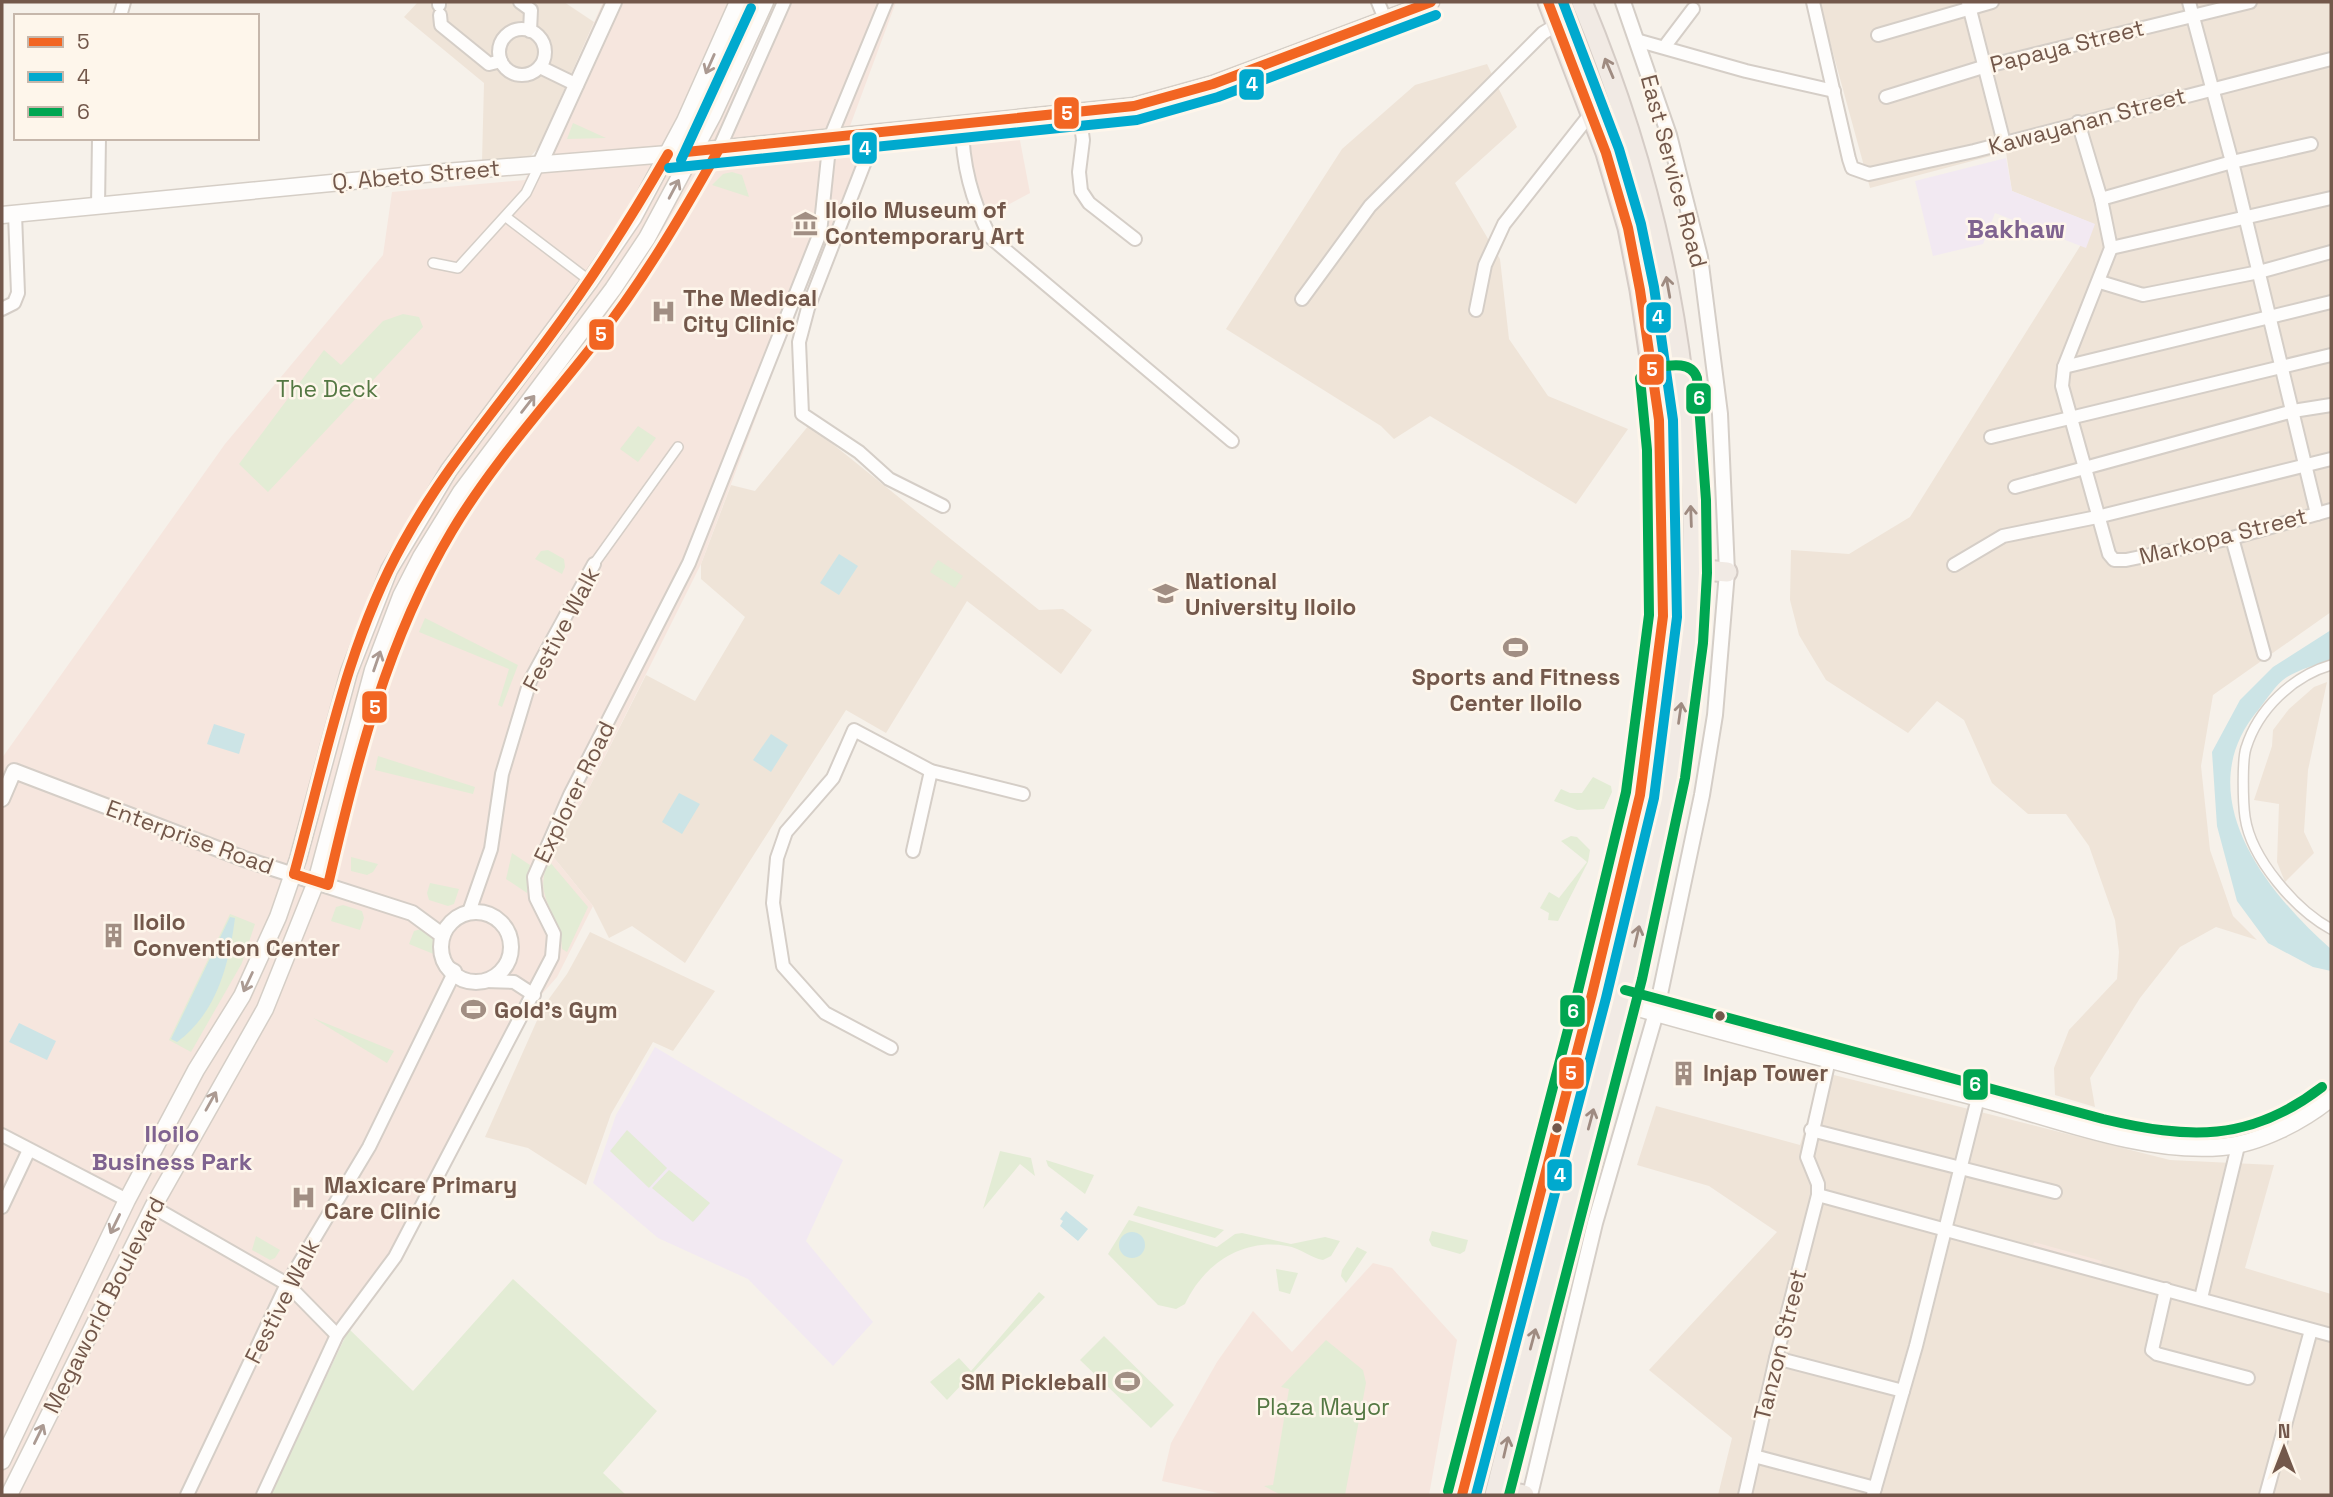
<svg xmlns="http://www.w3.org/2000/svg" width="2333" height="1497" font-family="'Space Grotesk',sans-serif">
	<rect width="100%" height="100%" fill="#f6f1ea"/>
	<g fill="#efe4d8">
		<path d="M418 2H564L594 22 539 147 529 158 482 162 484 83 404 17Z"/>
		<path d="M1819 2H2331V612L2213 695 2201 766 2210 850 2233 916 2257 940 2216 927 2180 947 2140 998 2090 1078 2095 1107 2055 1095 2054 1068 2069 1030 2117 979 2119 952 2115 920 2089 846 2066 814H2028L1992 783 1964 720 1937 701 1908 733 1826 680 1799 635 1790 600 1791 550 1849 554 1910 517 2094 224 2012 191 2006 152 1870 188Z"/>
		<path d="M1487 64 1517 127 1455 183 1500 259 1509 339 1548 396 1628 429 1576 504 1430 416 1394 439 1381 426 1226 329 1342 149 1415 85Z"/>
		<path d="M809 425 1039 610 1063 609 1092 630 1061 674 967 601 886 733 846 710 685 963 632 926 609 938 593 906 551 854 581 804 646 675 695 701 745 617 701 579V564L731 485 755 491Z"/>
		<path d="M2327 682 2308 770 2304 832 2314 853 2285 882 2277 862 2279 804 2254 800 2272 746 2273 730 2289 709 2314 687Z"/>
		<path d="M590 932 715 991 673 1051 653 1042 611 1114 586 1185 528 1148 485 1137 543 1007 567 974Z"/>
		<path d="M1822 1072 2170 1160 2274 1165 2245 1268 2331 1294V1495H1718L1732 1438 1649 1370 1777 1232 1709 1186 1637 1165 1656 1106 1800 1145Z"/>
	</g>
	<g fill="#f6e6de">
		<path d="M603 2H896L840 153H863L785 340 701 564 581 804 551 854 593 906 557 977 535 1002 400 1258 344 1336 270 1495H2V758L225 444 383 255 392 192 525 180Z"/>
		<path d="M1018 130 1030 193 987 216 977 194 968 136Z"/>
		<path d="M2034 1242 2102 1261 2099 1267 2032 1248Z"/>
		<path d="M1373 1263 1392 1268 1457 1340 1429 1495H1227L1162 1481 1171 1443 1217 1362 1253 1311 1292 1352Z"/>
	</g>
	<g fill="#f2e9f2">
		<path d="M2006 158 2012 191 2095 224 2086 248 1995 213 1983 244 1933 256 1915 181Z"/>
		<path d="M655 1047 843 1160 806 1241 873 1322 833 1366 748 1279 658 1238 593 1183 616 1115Z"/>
	</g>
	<g fill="#e3ecd5">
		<path d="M573 123 606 138 567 139Z"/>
		<path d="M732 172 742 175 749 197 712 185 723 174Z"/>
		<path d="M403 314 419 317 423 327 268 492 239 464 324 350 341 365 383 321Z"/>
		<path d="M638 426 656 438 638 462 620 449Z"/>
		<path d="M548 550 564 559 565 567 562 574 535 559 541 551Z"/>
		<path d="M938 560 963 576 955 588 930 572Z"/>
		<path d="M425 618 518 665 502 707 498 705 509 669 419 632Z"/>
		<path d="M378 756 475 787 473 794 375 770Z"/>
		<path d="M1593 777 1611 786 1612 792 1604 809 1577 810 1554 801 1561 789 1570 793H1582Z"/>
		<path d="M1571 836 1577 837 1590 850 1588 862 1558 921 1548 920 1549 913 1540 908 1549 892 1559 898 1587 862 1561 841Z"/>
		<path d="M512 853 530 865 527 893 506 879Z"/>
		<path d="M351 857 378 864 373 872 367 875 351 871Z"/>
		<path d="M549 861 588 907 567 952 562 949C561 912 531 898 549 861Z"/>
		<path d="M430 883 459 889 454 904 448 906 429 900 427 893Z"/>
		<path d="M343 905 362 911 364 918 360 930 331 921 336 907Z"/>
		<path d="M230 914 255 924 242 963 191 1052 169 1040Z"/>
		<path d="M421 929 439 936 441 943 436 955 409 944 414 931Z"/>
		<path d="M313 1018 394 1051 387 1063Z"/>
		<path d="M627 1130 667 1168 649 1188 610 1151Z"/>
		<path d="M1000 1151 1031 1158 1035 1176 1020 1164 983 1209Z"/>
		<path d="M1046 1160 1094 1175 1085 1194 1048 1166Z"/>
		<path d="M669 1170 710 1203 693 1222 652 1188Z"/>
		<path d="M1138 1206 1224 1230 1215 1238 1133 1215Z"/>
		<path d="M1129 1220 1217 1247 1235 1234 1242 1233 1291 1244 1325 1237 1340 1241 1331 1256 1323 1260C1311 1258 1300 1248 1287 1246 1242 1238 1204 1264 1185 1304L1176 1309 1158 1305 1108 1254Z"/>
		<path d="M1432 1231 1468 1240 1465 1251 1460 1254 1432 1246 1429 1240Z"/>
		<path d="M256 1236 280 1250 275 1258 270 1260 252 1250Z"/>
		<path d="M1357 1247 1367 1252 1346 1283 1341 1276 1342 1270Z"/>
		<path d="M1276 1269 1298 1273 1290 1294 1279 1291Z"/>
		<path d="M513 1279 657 1411 603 1473 626 1495H270L349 1329 413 1391Z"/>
		<path d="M1039 1292 1045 1297 947 1400 930 1382 959 1358 971 1371Z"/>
		<path d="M1104 1336 1174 1405 1151 1428 1080 1360Z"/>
		<path d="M1326 1340 1363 1370 1366 1383 1345 1495H1281L1264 1486 1273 1485 1289 1389 1281 1387Z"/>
	</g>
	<g fill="#cce4e6">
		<path d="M839 554 858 566 839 595 820 583Z"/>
		<path d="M2331 630V659C2317 665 2300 669 2287 677 2276 684 2267 699 2259 709 2187 793 2265 891 2331 949V971L2313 967 2268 943 2237 901 2217 826 2212 752 2240 700 2273 667Z"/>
		<path d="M214 724 245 734 239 754 207 744Z"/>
		<path d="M771 734 788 745 771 772 753 760Z"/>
		<path d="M679 793 700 804 682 834 662 822Z"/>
		<path d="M230 917 235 918C229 964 217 1013 177 1042L171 1039Z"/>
		<path d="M19 1023 56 1041 47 1060 9 1042Z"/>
		<path d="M1066 1211 1088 1229 1078 1241 1060 1226 1063 1221 1060 1219Z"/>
		<circle cx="1132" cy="1245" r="13"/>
	</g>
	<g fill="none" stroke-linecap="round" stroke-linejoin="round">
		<defs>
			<g id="pedestrian">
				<path d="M506 217 590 281"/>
				<path d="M433 263 458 268 526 193 540 164"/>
				<path d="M594 564 678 447"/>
				<path d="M2331 665C2293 676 2258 709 2246 748 2242 760 2243 803 2245 817 2251 859 2296 910 2331 929"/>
			</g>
			<g id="minor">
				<path d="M439 2V5"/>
				<path d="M520 2 531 10 530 31"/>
				<path d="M1378 2 1385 19"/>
				<path d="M1813 2 1849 159 1852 168 1869 174 1974 151 2331 59"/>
				<path d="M1968 2 2004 143"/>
				<path d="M2189 2 2232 162 2317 514"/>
				<path d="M440 15 441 25 489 64 501 61"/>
				<path d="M120 16 124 2"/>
				<circle cx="522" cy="52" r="23"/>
				<path d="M1878 35 1992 2"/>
				<path d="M1636 40 1746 71 1834 91"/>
				<path d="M1665 46 1693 9"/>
				<path d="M540 67 577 85"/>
				<path d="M1886 97 1983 67 2250 2"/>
				<path d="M1079 111 1083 140 1079 172 1081 191 1089 203 1135 239"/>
				<path d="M2078 122 2101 199 2111 248 2064 367 2062 386 2109 554 2114 560H2126L2232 538 2331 510"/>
				<path d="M962 123C962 165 972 200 990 237L1232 441"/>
				<path d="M872 132 869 151 808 308 799 342 802 414 859 452 889 479 943 506"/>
				<path d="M719 149 784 2"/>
				<path d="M2101 199 2232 162 2311 144"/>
				<path d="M98 206 99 138"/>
				<path d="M2111 248 2331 198"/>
				<path d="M2100 282 2143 295 2259 272 2331 252"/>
				<path d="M1302 299 1370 206 1543 33 1558 24"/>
				<path d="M2 309 14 303 18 293 15 214"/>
				<path d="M1476 310 1485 265 1504 224 1592 112"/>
				<path d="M2064 367 2331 302"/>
				<path d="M1991 437 2331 355"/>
				<path d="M2015 487 2293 411 2331 405"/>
				<path d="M2232 538 2264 654"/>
				<path d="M1954 565 2003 536 2097 517 2331 459"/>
				<path d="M913 851 931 771"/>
				<path d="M469 912 491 849 502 774 530 681 594 564"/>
				<path d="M485 981 514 982 534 995"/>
				<path d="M891 1048 825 1013 783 966 773 903 777 858 786 832 833 778 854 730 931 771 1023 794"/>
				<path d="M1811 1130 2055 1192"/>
				<path d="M2 1135 127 1200"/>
				<path d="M1818 1195 2331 1335"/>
				<path d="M2 1207 29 1150"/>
				<path d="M153 1207 287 1284 337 1335"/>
				<path d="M2166 1289 2152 1350 2157 1354 2248 1378"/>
				<path d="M2201 1298 2238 1146"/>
				<path d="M1776 1358 1903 1391"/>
				<path d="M1754 1456 1875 1488"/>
				<path d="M187 1495 287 1284 369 1147 455 971 446 966"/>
				<path d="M263 1495 337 1335 395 1257 552 957 554 934 536 898 534 877 570 795 689 563 820 233 830 138 886 2"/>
				<path d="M1745 1495 1776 1358 1818 1195V1184L1807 1157 1829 1060"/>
				<path d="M1873 1495 1916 1346 1978 1098"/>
				<path d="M2266 1495 2311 1330"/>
			</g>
			<g id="tertiary">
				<path d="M540 164 614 2"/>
				<path d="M2 799 14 771 247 860 412 913 442 935"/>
				<circle cx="476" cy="947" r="35"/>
				<path d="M1530 1495 1595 1223 1656 1013 1702 795 1715 715 1727 572 1720 414 1700 257 1669 135 1623 2"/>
			</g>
			<g id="secondary">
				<path d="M2 215 445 172 668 154 1134 106 1213 84 1431 2"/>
				<path d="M1621 1003C1740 1038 1859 1067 1979 1098 2054 1118 2144 1154 2222 1147 2259 1144 2303 1121 2331 1098"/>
				<path d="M2 1461 127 1200 196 1070 242 996 278 917 298 859 349 672 389 570 449 470 590 281 633 218 685 121 738 2"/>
				<path d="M9 1495 153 1207 265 1009 316 882 373 670 401 596 421 557 461 492 613 289 647 238 713 115 765 2"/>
			</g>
			<g id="trunk">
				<path d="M1693 569 1727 572"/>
				<path d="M1497 1489 1524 1495"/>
				<path d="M1462 1495 1592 994 1640 795 1663 616 1659 420 1640 290 1628 228 1606 153 1548 2"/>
				<path d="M1495 1495C1530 1353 1567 1212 1604 1070 1646 908 1690 740 1693 571 1696 373 1658 184 1582 2"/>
			</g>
		</defs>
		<use href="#pedestrian" stroke="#d5cec7" stroke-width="12"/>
		<use href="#minor" stroke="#d5cec7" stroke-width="16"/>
		<use href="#tertiary" stroke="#d5cec7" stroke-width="18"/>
		<use href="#secondary" stroke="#d5cec6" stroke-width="19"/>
		<use href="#trunk" stroke="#d5ccc6" stroke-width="23"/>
		<use href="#pedestrian" stroke="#fefdfc" stroke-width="9"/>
		<use href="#minor" stroke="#fefdfc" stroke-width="12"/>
		<use href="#tertiary" stroke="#fefdfc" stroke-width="14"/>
		<use href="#secondary" stroke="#fefdfc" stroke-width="16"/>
		<use href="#trunk" stroke="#f1eae4" stroke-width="19"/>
		<defs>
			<g id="bus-1">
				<path d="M686 152 1134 106 1213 84 1431 2"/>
				<path d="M294 874 328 885C356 763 387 640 452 531 492 464 545 406 593 345 641 284 681 217 719 149"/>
				<path d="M294 874C325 762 346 645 403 543 443 470 498 407 547 340 591 281 631 218 668 154"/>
				<path d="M1462 1495 1592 994 1640 795 1663 616 1659 420 1640 290 1628 228 1606 153 1548 2"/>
			</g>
			<g id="bus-2">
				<path d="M681 160 751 8"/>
				<path d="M669 168 1137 120 1218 97 1436 15"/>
				<path d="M1476 1495 1606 998 1654 798 1677 617 1673 420 1654 287 1641 224 1619 149 1563 2"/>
			</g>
			<g id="bus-3">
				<path d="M1625 990 2103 1119C2188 1139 2249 1143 2322 1087"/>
				<path d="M1448 1491 1578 991 1626 792 1649 615 1647 450 1640 378 1650 368C1666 366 1691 359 1697 378L1706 500 1707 573 1703 643 1685 778 1642 979 1509 1495"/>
			</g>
		</defs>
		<use href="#bus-1" stroke="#fef6eb" stroke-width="16"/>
		<use href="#bus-2" stroke="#fef6eb" stroke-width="16"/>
		<use href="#bus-3" stroke="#fef6eb" stroke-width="16"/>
		<use href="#bus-1" stroke="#f26522" stroke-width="10"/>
		<use href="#bus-2" stroke="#00a9ce" stroke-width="10"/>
		<use href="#bus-3" stroke="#00a651" stroke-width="10"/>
	</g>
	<defs><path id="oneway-shaft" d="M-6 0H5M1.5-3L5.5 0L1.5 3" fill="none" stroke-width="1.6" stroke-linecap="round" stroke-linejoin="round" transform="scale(1.75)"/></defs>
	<g stroke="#ab9a92">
		<use href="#oneway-shaft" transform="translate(710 64) rotate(114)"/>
		<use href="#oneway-shaft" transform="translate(674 189) rotate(-62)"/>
		<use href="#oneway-shaft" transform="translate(528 404) rotate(-52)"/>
		<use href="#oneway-shaft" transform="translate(377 661) rotate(-71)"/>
		<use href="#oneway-shaft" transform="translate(248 982) rotate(115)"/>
		<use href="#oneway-shaft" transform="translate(211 1101) rotate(-61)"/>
		<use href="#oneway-shaft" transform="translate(115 1224) rotate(116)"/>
		<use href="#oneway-shaft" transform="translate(39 1434) rotate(-64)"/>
	</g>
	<g stroke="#9f8b81">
		<use href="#oneway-shaft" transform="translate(1609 68) rotate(-113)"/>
		<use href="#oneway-shaft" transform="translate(1668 287) rotate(-100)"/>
		<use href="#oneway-shaft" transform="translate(1691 516) rotate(-92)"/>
		<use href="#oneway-shaft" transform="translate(1680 713) rotate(-82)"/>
		<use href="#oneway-shaft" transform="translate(1637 936) rotate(-77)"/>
		<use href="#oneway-shaft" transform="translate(1591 1119) rotate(-75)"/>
		<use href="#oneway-shaft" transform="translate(1533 1339) rotate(-75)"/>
		<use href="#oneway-shaft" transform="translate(1506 1447) rotate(-77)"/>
	</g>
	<defs>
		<symbol id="museum-bare" viewBox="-9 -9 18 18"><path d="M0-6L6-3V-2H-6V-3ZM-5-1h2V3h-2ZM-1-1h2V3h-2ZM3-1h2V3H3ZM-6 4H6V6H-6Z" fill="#a18e83" stroke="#fef6eb" stroke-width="2.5" paint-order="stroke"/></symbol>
		<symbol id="hospital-bare" viewBox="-9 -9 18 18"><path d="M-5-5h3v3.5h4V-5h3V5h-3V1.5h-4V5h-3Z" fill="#a18e83" stroke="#fef6eb" stroke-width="2.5" paint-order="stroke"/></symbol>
		<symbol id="university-bare" viewBox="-9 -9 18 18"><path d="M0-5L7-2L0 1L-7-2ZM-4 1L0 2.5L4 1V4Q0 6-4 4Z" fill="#a18e83" stroke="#fef6eb" stroke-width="2.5" paint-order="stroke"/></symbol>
		<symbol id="stadium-bare" viewBox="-9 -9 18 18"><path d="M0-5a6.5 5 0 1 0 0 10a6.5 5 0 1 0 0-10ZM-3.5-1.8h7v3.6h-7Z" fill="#a18e83" stroke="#fef6eb" stroke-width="2.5" paint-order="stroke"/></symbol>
		<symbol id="building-bare" viewBox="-9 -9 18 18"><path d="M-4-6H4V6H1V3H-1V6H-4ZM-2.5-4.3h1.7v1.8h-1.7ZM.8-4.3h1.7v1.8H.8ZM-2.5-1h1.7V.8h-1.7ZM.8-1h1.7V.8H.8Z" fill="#a18e83" stroke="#fef6eb" stroke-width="2.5" paint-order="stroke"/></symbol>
	</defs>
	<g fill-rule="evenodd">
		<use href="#museum-bare" x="788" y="206" width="35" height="35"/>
		<use href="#hospital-bare" x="646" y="294" width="35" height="35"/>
		<use href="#university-bare" x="1148" y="576" width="35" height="35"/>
		<use href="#stadium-bare" x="1498" y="630" width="35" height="35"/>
		<use href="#building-bare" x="96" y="918" width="35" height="35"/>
		<use href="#stadium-bare" x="456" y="992" width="35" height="35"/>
		<use href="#building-bare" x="1666" y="1056" width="35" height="35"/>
		<use href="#hospital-bare" x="286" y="1180" width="35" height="35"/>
		<use href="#stadium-bare" x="1110" y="1364" width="35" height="35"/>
	</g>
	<g fill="#73584b" stroke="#fef6eb" stroke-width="2.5">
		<circle cx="1720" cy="1016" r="6"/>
		<circle cx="1557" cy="1128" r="6"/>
	</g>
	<g text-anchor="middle" stroke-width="5" stroke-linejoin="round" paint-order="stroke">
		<g font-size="23" fill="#73584b" stroke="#fef6eb">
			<text transform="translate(2067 46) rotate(-14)" y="8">Papaya Street</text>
			<text transform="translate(2087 121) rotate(-15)" y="8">Kawayanan Street</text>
			<text transform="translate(1674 171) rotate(75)" y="8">East Service Road</text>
			<text transform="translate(416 175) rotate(-5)" y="8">Q. Abeto Street</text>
			<text transform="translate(2223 536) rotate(-14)" y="8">Markopa Street</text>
			<text transform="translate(561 629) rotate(-62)" y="8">Festive Walk</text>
			<text transform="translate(574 792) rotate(-64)" y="8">Explorer Road</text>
			<text transform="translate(190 837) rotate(20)" y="8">Enterprise Road</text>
			<text transform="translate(282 1301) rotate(-63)" y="8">Festive Walk</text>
			<text transform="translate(104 1305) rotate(-63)" y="8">Megaworld Boulevard</text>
			<text transform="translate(1780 1345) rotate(-76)" y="8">Tanzon Street</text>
		</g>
		<g font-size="23" font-weight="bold" fill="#73584b" stroke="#fef6eb" text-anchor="start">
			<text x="825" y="218">Iloilo Museum of<tspan x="825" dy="26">Contemporary Art</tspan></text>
			<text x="683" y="306">The Medical<tspan x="683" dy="26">City Clinic</tspan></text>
			<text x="1185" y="589">National<tspan x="1185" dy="26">University Iloilo</tspan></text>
			<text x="1516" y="685" text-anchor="middle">Sports and Fitness<tspan x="1516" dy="26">Center Iloilo</tspan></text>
			<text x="133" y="930">Iloilo<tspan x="133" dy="26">Convention Center</tspan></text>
			<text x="494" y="1018">Gold's Gym</text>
			<text x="1703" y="1081">Injap Tower</text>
			<text x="324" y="1193">Maxicare Primary<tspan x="324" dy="26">Care Clinic</tspan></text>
			<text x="1107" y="1390" text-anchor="end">SM Pickleball</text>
		</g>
		<g font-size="23" fill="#547843" stroke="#fef6eb">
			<text x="327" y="397">The Deck</text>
			<text x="1323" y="1415">Plaza Mayor</text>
		</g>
		<g font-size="24" font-weight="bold" fill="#7f6390" stroke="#fef6eb">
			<text x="172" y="1142">Iloilo<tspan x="172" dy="28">Business Park</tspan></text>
		</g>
		<g font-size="26" font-weight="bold" fill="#7f6390" stroke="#fef6eb">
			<text x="2016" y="238">Bakhaw</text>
		</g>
	</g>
	<g stroke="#fef6eb" stroke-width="2.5">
		<rect x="1238" y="68" width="27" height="33" rx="7" fill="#00a9ce"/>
		<rect x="1053" y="96" width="27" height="34" rx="7" fill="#f26522"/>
		<rect x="851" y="131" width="27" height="34" rx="7" fill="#00a9ce"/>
		<rect x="1645" y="301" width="27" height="33" rx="7" fill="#00a9ce"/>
		<rect x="588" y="318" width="27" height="33" rx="7" fill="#f26522"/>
		<rect x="1638" y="353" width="27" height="33" rx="7" fill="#f26522"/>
		<rect x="1685" y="382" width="27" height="33" rx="7" fill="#00a651"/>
		<rect x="361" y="690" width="27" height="34" rx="7" fill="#f26522"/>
		<rect x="1559" y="994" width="27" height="34" rx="7" fill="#00a651"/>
		<rect x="1558" y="1056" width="27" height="34" rx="7" fill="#f26522"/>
		<rect x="1962" y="1068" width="27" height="33" rx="7" fill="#00a651"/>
		<rect x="1546" y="1158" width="27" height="34" rx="7" fill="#00a9ce"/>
	</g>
	<g font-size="19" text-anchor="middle" font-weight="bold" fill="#fff">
		<text x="1252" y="91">4</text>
		<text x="1067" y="120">5</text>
		<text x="865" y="155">4</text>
		<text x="1658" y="324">4</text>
		<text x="601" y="341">5</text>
		<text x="1652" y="376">5</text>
		<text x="1699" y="405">6</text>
		<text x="375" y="714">5</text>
		<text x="1573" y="1018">6</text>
		<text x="1571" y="1080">5</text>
		<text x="1975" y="1091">6</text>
		<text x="1560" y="1182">4</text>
	</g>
	<rect width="2333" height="1497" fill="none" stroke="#73584b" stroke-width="7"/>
	<rect x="14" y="14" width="245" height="126" fill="#fef6eb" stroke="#c6b7ab" stroke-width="2"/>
	<rect x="28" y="37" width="35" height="10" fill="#f26522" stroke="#c6b7ab" stroke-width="2"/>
	<text x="77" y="49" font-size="21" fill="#73584b">5</text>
	<rect x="28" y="72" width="35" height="10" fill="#00a9ce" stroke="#c6b7ab" stroke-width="2"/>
	<text x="77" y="84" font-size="21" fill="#73584b">4</text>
	<rect x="28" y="107" width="35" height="10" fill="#00a651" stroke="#c6b7ab" stroke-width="2"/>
	<text x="77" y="119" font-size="21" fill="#73584b">6</text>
	<g transform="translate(2284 1448)" stroke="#fef6eb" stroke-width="5" paint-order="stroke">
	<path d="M0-5L12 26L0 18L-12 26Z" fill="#73584b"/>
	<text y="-10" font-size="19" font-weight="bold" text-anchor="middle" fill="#73584b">N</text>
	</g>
</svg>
